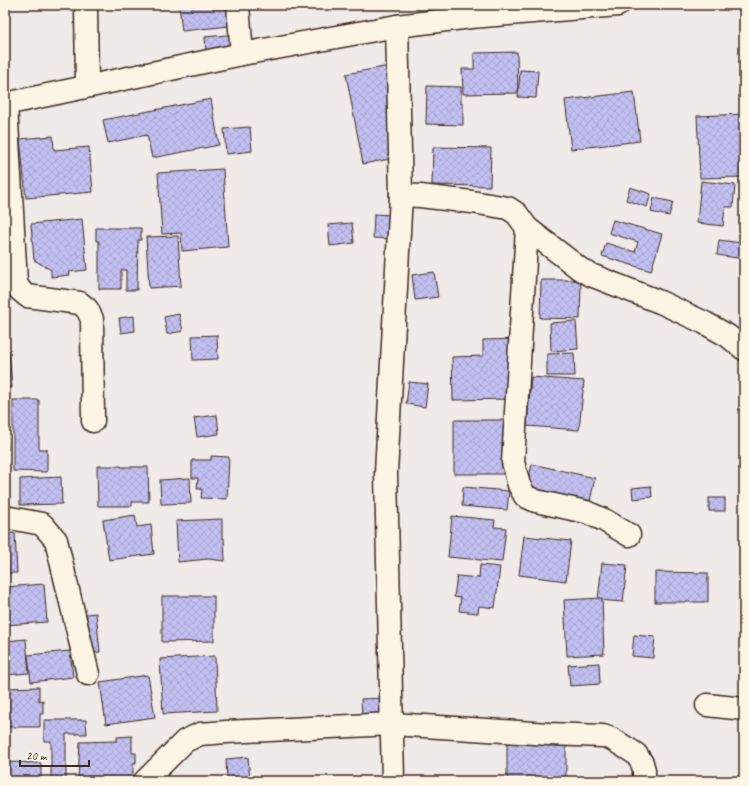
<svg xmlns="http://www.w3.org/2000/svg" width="749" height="786" font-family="Caveat,sans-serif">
	<defs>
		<pattern id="building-cross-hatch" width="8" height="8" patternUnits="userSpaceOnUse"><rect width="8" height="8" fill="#c2c0f2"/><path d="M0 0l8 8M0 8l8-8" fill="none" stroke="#a8a5cf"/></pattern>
	</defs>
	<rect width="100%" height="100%" fill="#f0eae8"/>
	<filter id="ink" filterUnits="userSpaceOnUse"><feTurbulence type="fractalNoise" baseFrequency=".025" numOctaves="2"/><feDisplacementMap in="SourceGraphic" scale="8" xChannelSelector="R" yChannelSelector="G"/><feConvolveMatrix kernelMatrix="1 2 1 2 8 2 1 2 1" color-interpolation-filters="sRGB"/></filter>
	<g filter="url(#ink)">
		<g fill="url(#building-cross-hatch)" stroke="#3b2a1e">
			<path d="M179 5H237L239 25 182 31Z"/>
			<path d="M237 34 239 50 206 53 205 37Z"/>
			<path d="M517 52 518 93 463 94 462 69H474V53Z"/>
			<path d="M389 66 406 156 363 164 346 74Z"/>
			<path d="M520 70 538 71 536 98 518 97Z"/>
			<path d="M427 86 461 87V104H463V125L426 124Z"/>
			<path d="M634 92 640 141 571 149 565 100Z"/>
			<path d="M211 99 219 145 152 158 147 135 108 143 103 120Z"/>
			<path d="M744 114V177L700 178 697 116Z"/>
			<path d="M250 127 252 151 226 154 224 129Z"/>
			<path d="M53 136 54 150 89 147 93 192 26 198 20 139Z"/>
			<path d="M433 147 491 148 490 186 432 185Z"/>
			<path d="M223 169 228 247 182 251 181 233 162 234 158 173Z"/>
			<path d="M701 181 735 185 733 207H725L723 226 697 223Z"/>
			<path d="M630 187 651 194 647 207 626 200Z"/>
			<path d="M654 198 673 202 669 216 651 212Z"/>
			<path d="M374 214 393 215 392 239 373 238Z"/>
			<path d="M82 219 87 270 69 272 70 275 51 277V270L34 260 31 224Z"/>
			<path d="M613 220 662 234 651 271 602 256 606 243 635 252 638 242 609 233Z"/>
			<path d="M352 223 354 243 330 246 328 225Z"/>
			<path d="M744 227V259L717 255 719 240 742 243Z"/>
			<path d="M96 228H141V240H138L137 290H126V270H121V289H99V241H96Z"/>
			<path d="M178 236 181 286 149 288 146 237Z"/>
			<path d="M434 272 438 297 415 300 412 275Z"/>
			<path d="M541 280H581L580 319 540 318Z"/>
			<path d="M179 314 183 331 167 334 164 317Z"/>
			<path d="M134 316 135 331 121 333 119 318Z"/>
			<path d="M576 321 578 349 551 351 550 323Z"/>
			<path d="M5 329H8L7 351H5Z"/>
			<path d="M217 335 218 359 193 360 192 336Z"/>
			<path d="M521 339 513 399 453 400 452 357 483 356V340Z"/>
			<path d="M5 351H9L12 387 5 388Z"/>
			<path d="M574 353 575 376H547V354Z"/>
			<path d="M531 377 584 381 579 430 527 426Z"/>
			<path d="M409 382 428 384 425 407 406 404Z"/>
			<path d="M13 400H39V449H47V472L13 471Z"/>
			<path d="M5 415H6L8 450H5Z"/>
			<path d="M217 415 219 434 197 437 194 418Z"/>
			<rect x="454" y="420" width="61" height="54"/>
			<path d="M211 456 229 457 227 499 201 498 202 489H197L198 478H192V460H211Z"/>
			<path d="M532 464 595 478 590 501 527 487Z"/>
			<path d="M97 466H121V467H148L149 502H132V506H98Z"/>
			<path d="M61 477 62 504 20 505V479Z"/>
			<path d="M190 478 191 503 161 504 160 480Z"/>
			<path d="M651 486 652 497 633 499 632 488Z"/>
			<path d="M463 487 509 491 507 510 462 506Z"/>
			<rect x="709" y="498" width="16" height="13"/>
			<path d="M135 515 137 527 151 525 154 554 109 560 103 520Z"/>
			<path d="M452 516 495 520 494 527 506 528 502 562 448 557Z"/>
			<path d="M222 519V538H224L225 561 208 559 178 562 176 521Z"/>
			<path d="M15 533 17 573H5V534Z"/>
			<path d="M524 536 571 541 566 581 519 575Z"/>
			<path d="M602 563 627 565 623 602 598 600Z"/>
			<path d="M480 565 500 567 495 608 479 606 478 613 459 611 461 598 454 597 457 576 479 578Z"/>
			<path d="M655 572 708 573V602H655Z"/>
			<path d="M44 584 47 622 5 625V587Z"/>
			<path d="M162 596H214V641L162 642Z"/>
			<path d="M602 598 604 654 567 656 564 600Z"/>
			<path d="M96 613 100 652 82 654 78 615Z"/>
			<path d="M634 635 655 637 653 658 632 656Z"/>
			<path d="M26 639 29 673 5 675V641Z"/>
			<path d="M70 651 73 677 31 682 28 655Z"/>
			<path d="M215 656 217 711 163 714 160 659Z"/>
			<path d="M599 663 600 684 570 686 568 665Z"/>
			<path d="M148 675 155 717 106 724 100 682Z"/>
			<path d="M39 687V701L43 700V714H40V727H5V688Z"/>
			<path d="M385 698 386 715 362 716 361 699Z"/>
			<path d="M44 720H86L87 734H66V781H51V741H44Z"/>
			<path d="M132 736V753H136V763H133V780L78 781 80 742 117 741V737Z"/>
			<rect x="507" y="743" width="59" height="38"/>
			<path d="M248 757 250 781H227L226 759Z"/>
			<path d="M5 762 41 763V781H5Z"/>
		</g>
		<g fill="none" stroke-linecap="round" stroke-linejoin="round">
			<defs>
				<g id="minor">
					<path d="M86 5 87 86"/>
					<path d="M238 5 242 54"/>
					<path d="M397 26 401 195 420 196 472 202 508 208 517 214 527 228 580 269 591 275 660 302 705 323 728 336 744 349"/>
					<path d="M5 104 242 54 397 26 471 17 618 5"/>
					<path d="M6 104 16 283 20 290 27 296 80 303 87 309 92 319 93 421"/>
					<path d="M527 228 513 462 519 485 525 496 536 501 586 512 604 520 629 535"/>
					<path d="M5 517 42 524 56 540 88 674"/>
					<path d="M707 705 744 709"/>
					<path d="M145 781 185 741 200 734 226 732 392 724 549 734 603 736 612 739 636 754 642 763 644 770V781"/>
					<path d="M393 781 386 473 401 195"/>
				</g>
			</defs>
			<use href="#minor" stroke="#3b2a1e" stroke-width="25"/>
			<use href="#minor" stroke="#fcf5e5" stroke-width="22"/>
		</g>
	</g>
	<rect width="749" height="786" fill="none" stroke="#fcf5e5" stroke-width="20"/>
	<rect x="10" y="10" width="729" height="766" fill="none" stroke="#3b2a1e" stroke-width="1.5" filter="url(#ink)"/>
	<path d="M20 760v6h69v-6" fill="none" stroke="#3b2a1e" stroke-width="2"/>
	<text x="26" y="760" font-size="12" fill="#3b2a1e" stroke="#fcf5e5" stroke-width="3" paint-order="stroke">20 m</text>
</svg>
